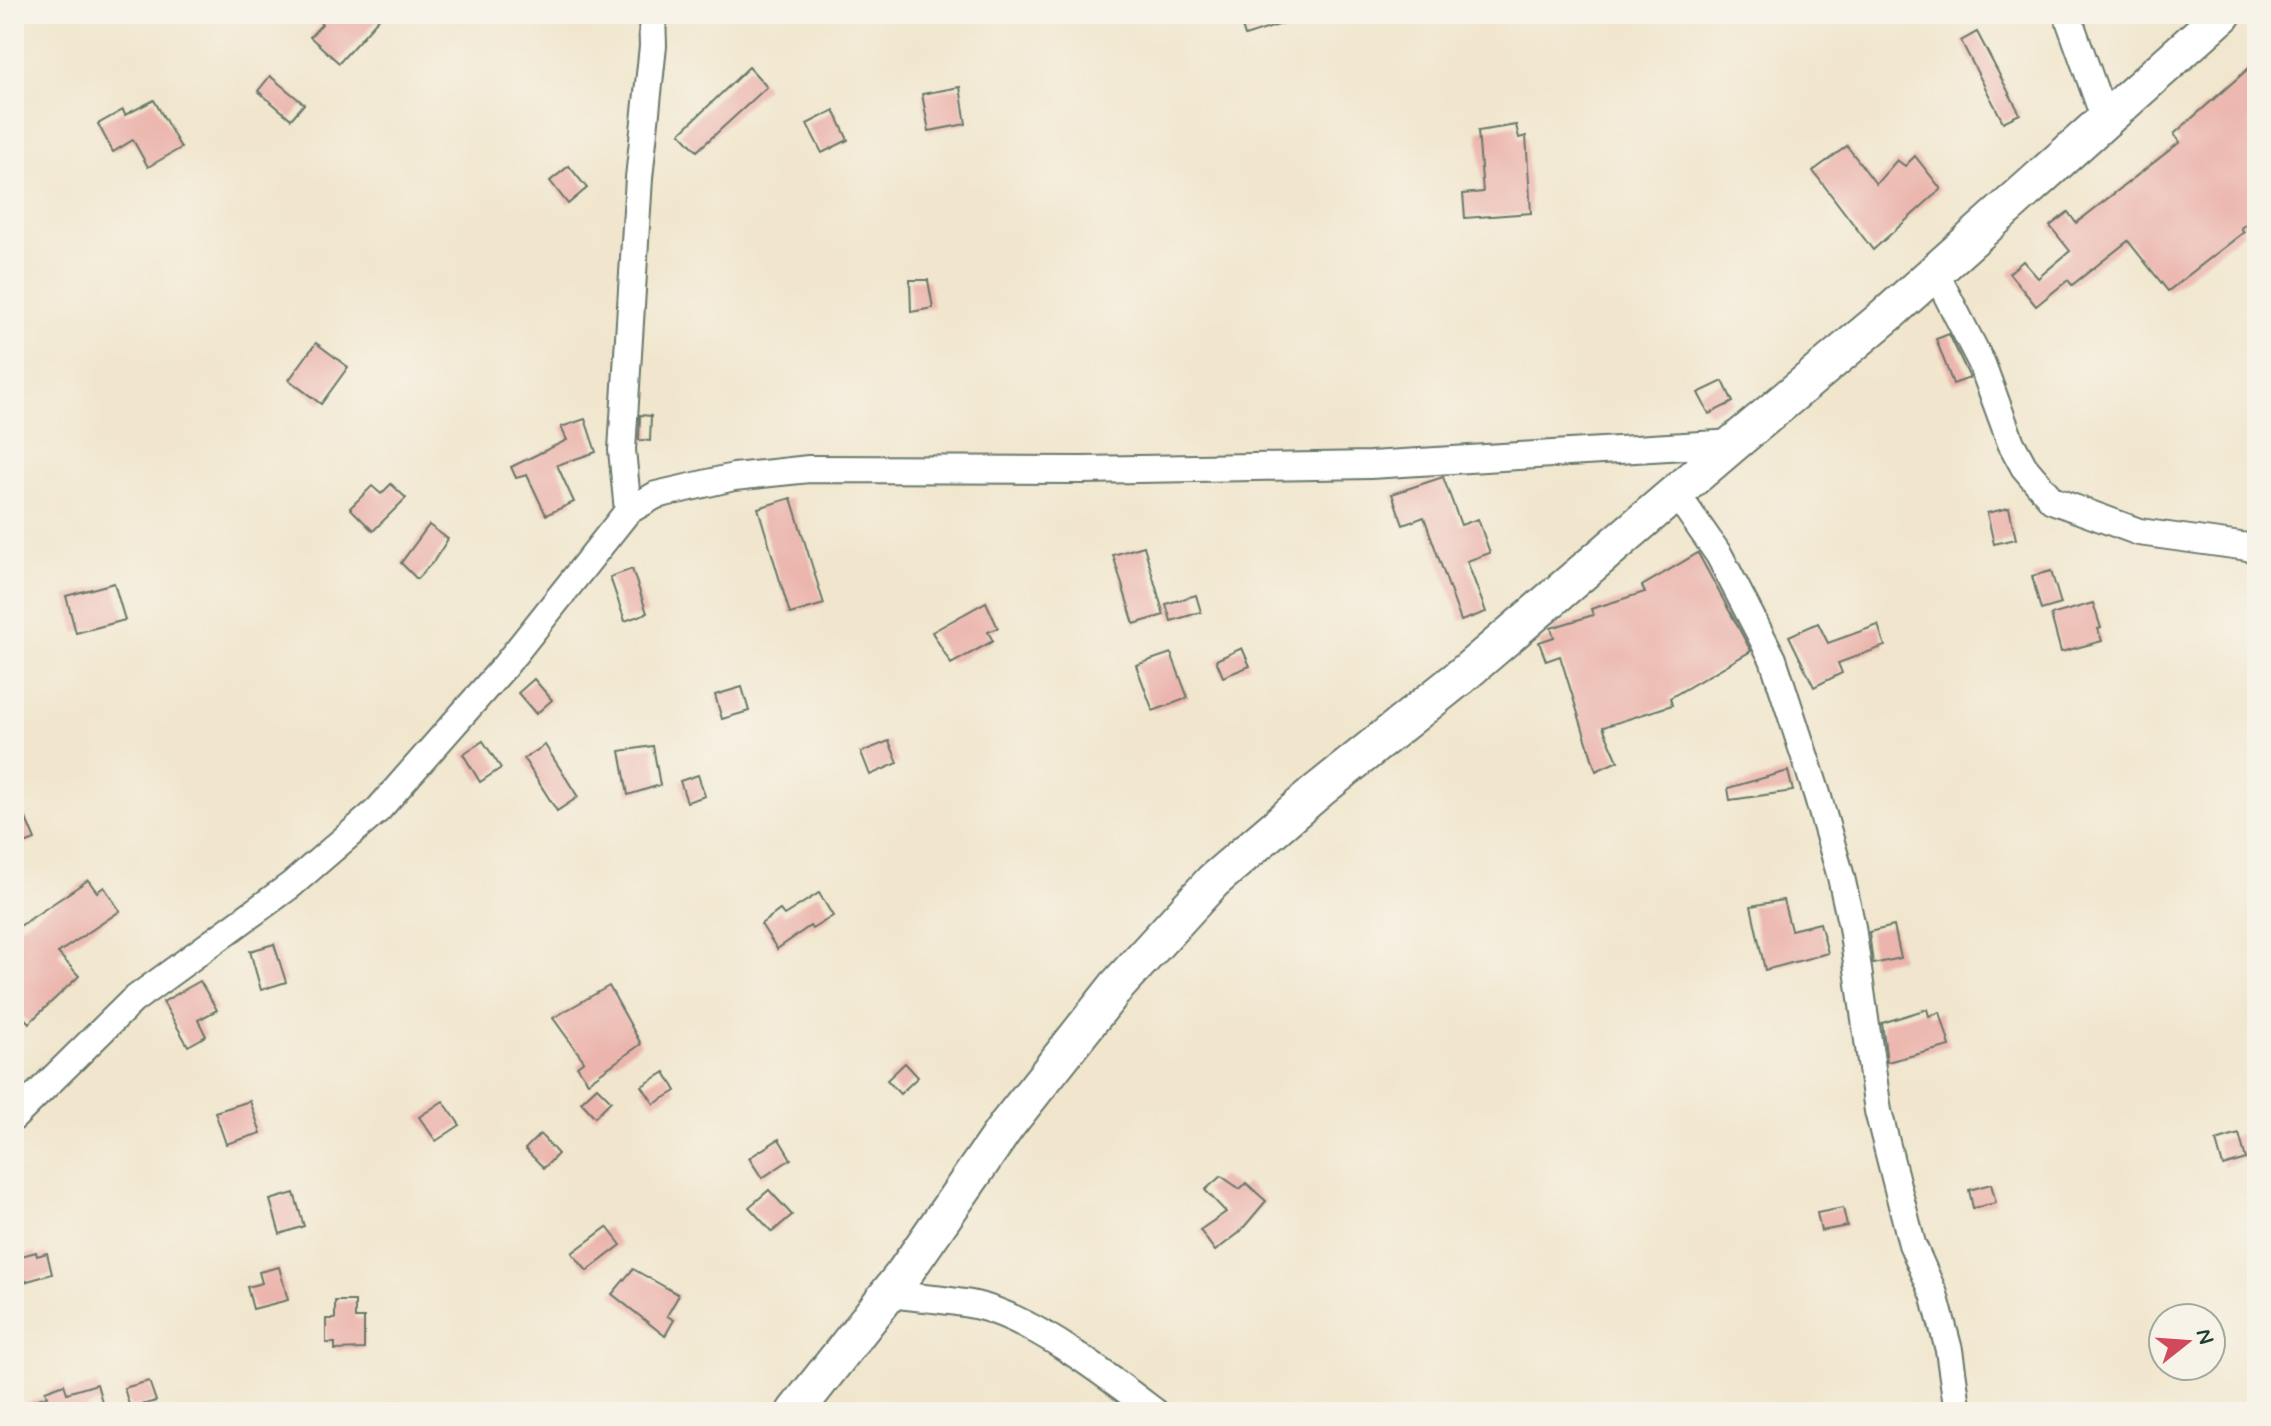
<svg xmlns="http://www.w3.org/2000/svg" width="2271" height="1426" font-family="Mynerve,sans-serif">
	<rect width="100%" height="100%" fill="#f7f3e8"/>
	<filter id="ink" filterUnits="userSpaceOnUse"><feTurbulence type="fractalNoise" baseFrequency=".0125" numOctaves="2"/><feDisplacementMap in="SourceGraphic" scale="16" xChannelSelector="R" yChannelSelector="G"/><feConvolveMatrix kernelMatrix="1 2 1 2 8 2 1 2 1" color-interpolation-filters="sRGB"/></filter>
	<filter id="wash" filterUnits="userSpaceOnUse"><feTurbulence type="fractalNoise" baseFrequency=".006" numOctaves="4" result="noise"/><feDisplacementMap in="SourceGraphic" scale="32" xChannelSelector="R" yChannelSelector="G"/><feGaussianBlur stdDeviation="1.8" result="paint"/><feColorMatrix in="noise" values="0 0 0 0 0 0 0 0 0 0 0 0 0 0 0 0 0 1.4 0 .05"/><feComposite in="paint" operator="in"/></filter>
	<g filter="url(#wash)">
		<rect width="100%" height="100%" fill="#f1e6cd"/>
		<g id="blocks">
			<g fill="#ebb4ac">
				<path d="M312 14H383L339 63 310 37 322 24Z"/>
				<path d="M1238 14H1300V18L1245 36Z"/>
				<path d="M1977 32 2020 114 2003 122 1961 41Z"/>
				<path d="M2257 61V215L2241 228 2244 232 2168 291 2128 241 2072 285 2068 280 2036 306 2009 273 2023 261 2038 278 2070 251 2050 226 2068 212 2076 223 2180 142 2174 134Z"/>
				<path d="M749 67 767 87 697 151 680 133Z"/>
				<path d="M270 76 304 104 291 119 258 91Z"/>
				<path d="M960 87 966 124 929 131 922 94Z"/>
				<path d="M154 100 181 148 148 167 133 140 113 152 98 124 123 110 125 115Z"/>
				<path d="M834 110 848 140 822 153 807 124Z"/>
				<path d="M1516 125 1519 138 1526 136 1531 213 1465 218 1463 194 1483 192 1478 131Z"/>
				<path d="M1847 146 1876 184 1897 160 1905 166 1915 156 1941 189 1873 250 1813 171Z"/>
				<path d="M569 166 587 188 568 204 550 181Z"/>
				<path d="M910 280H928L933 308 911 312Z"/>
				<path d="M1949 334 1970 378 1953 384 1936 339Z"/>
				<path d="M316 343 348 367 321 404 289 380Z"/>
				<path d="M1723 381 1733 402 1709 414 1698 393Z"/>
				<path d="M640 415 651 416 650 441 639 440Z"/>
				<path d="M585 419 596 452 557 465 574 502 546 515 527 475 516 478 511 467 567 440 561 427Z"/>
				<path d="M1443 477 1461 525 1478 519 1490 553 1467 561 1486 612 1461 621 1424 517 1403 525 1392 494Z"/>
				<path d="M391 484 406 498 373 531 350 508 372 486 381 494Z"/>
				<path d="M791 498 824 604 790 614 758 508Z"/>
				<path d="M2009 508 2016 539 1994 544 1987 513Z"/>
				<path d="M429 525 448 539 434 561 417 579 401 563Z"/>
				<path d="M1144 546 1164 615 1134 624 1113 555Z"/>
				<path d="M1698 553 1751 651 1670 698 1672 705 1603 727 1618 761 1596 771 1560 656 1546 661 1539 642 1554 637 1551 628 1593 615 1591 609 1645 592 1642 586Z"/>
				<path d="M632 569 647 613 625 621 610 577Z"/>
				<path d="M2051 571 2061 604 2041 610 2032 576Z"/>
				<path d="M114 583 125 620 76 633 66 596Z"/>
				<path d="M1196 595 1201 612 1171 621 1166 604Z"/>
				<path d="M986 602 998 628 988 632 993 641 951 664 932 632Z"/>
				<path d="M2093 603 2101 628 2098 629 2102 641 2061 652 2051 615Z"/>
				<path d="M1818 623 1828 643 1878 625 1885 646 1838 663 1842 673 1814 687 1789 636Z"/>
				<path d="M1242 648 1250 666 1223 677 1216 660Z"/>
				<path d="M1171 653 1188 698 1153 711 1136 665Z"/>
				<path d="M534 679 552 700 536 714 518 693Z"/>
				<path d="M742 687 749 711 722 719 715 695Z"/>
				<path d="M483 741 501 768 480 782 463 754Z"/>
				<path d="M889 741 898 763 870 775 861 752Z"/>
				<path d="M545 745 578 797 557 811 524 759Z"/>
				<path d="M653 746 660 785 628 795 620 751Z"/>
				<path d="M1788 771 1793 791 1730 800 1728 788Z"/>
				<path d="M698 775 705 796 687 802 680 781Z"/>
				<path d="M14 790 35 840 14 848Z"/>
				<path d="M88 880 97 892 104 887 120 911 58 953 79 976 29 1023 14 1007V930Z"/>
				<path d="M819 893 833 916 812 929 810 926 777 949 761 924 780 910 784 915Z"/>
				<path d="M1783 900 1791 930 1820 923 1828 953 1765 970 1751 906Z"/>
				<path d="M1894 926 1901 958 1873 964 1869 932Z"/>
				<path d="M274 944 286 982 261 990 250 951Z"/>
				<path d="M200 981 217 1010 198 1020 206 1036 188 1046 163 1002Z"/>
				<path d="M609 986 641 1044 588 1082 577 1066 584 1061 553 1018Z"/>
				<path d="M1927 1009 1929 1016 1940 1012 1950 1046 1887 1062 1882 1023Z"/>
				<path d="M905 1063 918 1077 900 1094 887 1080Z"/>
				<path d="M665 1072 676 1091 654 1104 642 1086Z"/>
				<path d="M597 1087 611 1101 595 1117 581 1102Z"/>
				<path d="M250 1101 261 1133 226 1144 215 1112Z"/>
				<path d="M443 1101 460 1125 436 1141 419 1117Z"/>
				<path d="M540 1134 558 1154 544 1168 525 1149Z"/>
				<path d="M2239 1134 2246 1159 2223 1166 2216 1141Z"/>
				<path d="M779 1139 791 1159 762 1178 749 1158Z"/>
				<path d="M1221 1176 1240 1189 1246 1183 1266 1201 1239 1233 1215 1251 1200 1230 1226 1212 1205 1190Z"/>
				<path d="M1991 1184 1996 1203 1973 1208 1969 1190Z"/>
				<path d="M769 1190 792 1215 772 1232 749 1207Z"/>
				<path d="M294 1193 304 1226 280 1234 270 1200Z"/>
				<path d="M1843 1208 1847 1226 1821 1231 1817 1213Z"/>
				<path d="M607 1227 621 1245 587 1271 572 1253Z"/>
				<path d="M36 1252 37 1256 47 1253 52 1274 14 1285V1258Z"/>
				<path d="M279 1267 288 1300 253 1309 247 1287 262 1283 259 1272Z"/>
				<path d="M633 1269 679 1295 667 1316 674 1320 665 1336 612 1294Z"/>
				<path d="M335 1301H355V1318H364V1349L335 1350V1343H326V1319H335Z"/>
				<path d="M149 1381 156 1401 130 1408 124 1388Z"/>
				<path d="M64 1384 67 1393 97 1384 102 1402 86 1407 87 1412H14V1407L47 1396 45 1391Z"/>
			</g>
		</g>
	</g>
	<g filter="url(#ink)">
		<use href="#blocks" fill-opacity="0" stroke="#68786a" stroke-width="2"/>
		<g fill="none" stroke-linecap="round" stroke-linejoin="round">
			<defs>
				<g id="street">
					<path d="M2067 14 2105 120"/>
					<path d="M1935 272 1982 364 2011 443 2024 467 2052 500 2139 532 2248 547 2257 551"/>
					<path d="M1676 493 1719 555 1773 659 1817 794 1841 877 1852 927 1878 1111 1912 1244 1934 1294 1949 1350 1958 1412"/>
					<path d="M628 511 622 450 639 178 653 46 652 14"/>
					<path d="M14 1117 132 1001 291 885 378 810 504 667 628 511 656 495 734 477 809 469 1082 470 1370 465 1734 443"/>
					<path d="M889 1294C917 1298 947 1299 975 1305 1031 1317 1109 1377 1155 1412"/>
				</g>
				<path id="secondary" d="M795 1412 903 1275 1007 1125 1117 986 1213 881 1319 790 1459 678 1734 443 1887 315 2223 14"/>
			</defs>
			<use href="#street" stroke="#68786a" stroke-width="30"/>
			<use href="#secondary" stroke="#68786a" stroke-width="40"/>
			<use href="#street" stroke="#fff" stroke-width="26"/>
			<use href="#secondary" stroke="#fff" stroke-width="36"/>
		</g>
	</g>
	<rect width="2271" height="1426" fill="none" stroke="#f7f3e8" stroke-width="48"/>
	<g transform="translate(2187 1342) rotate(73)"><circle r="38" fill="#f7f3e8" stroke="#a1aaa0" stroke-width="2"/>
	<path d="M0-6L14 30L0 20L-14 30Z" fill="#d1495b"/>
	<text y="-12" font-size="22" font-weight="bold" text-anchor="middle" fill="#1f3d34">N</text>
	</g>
</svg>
